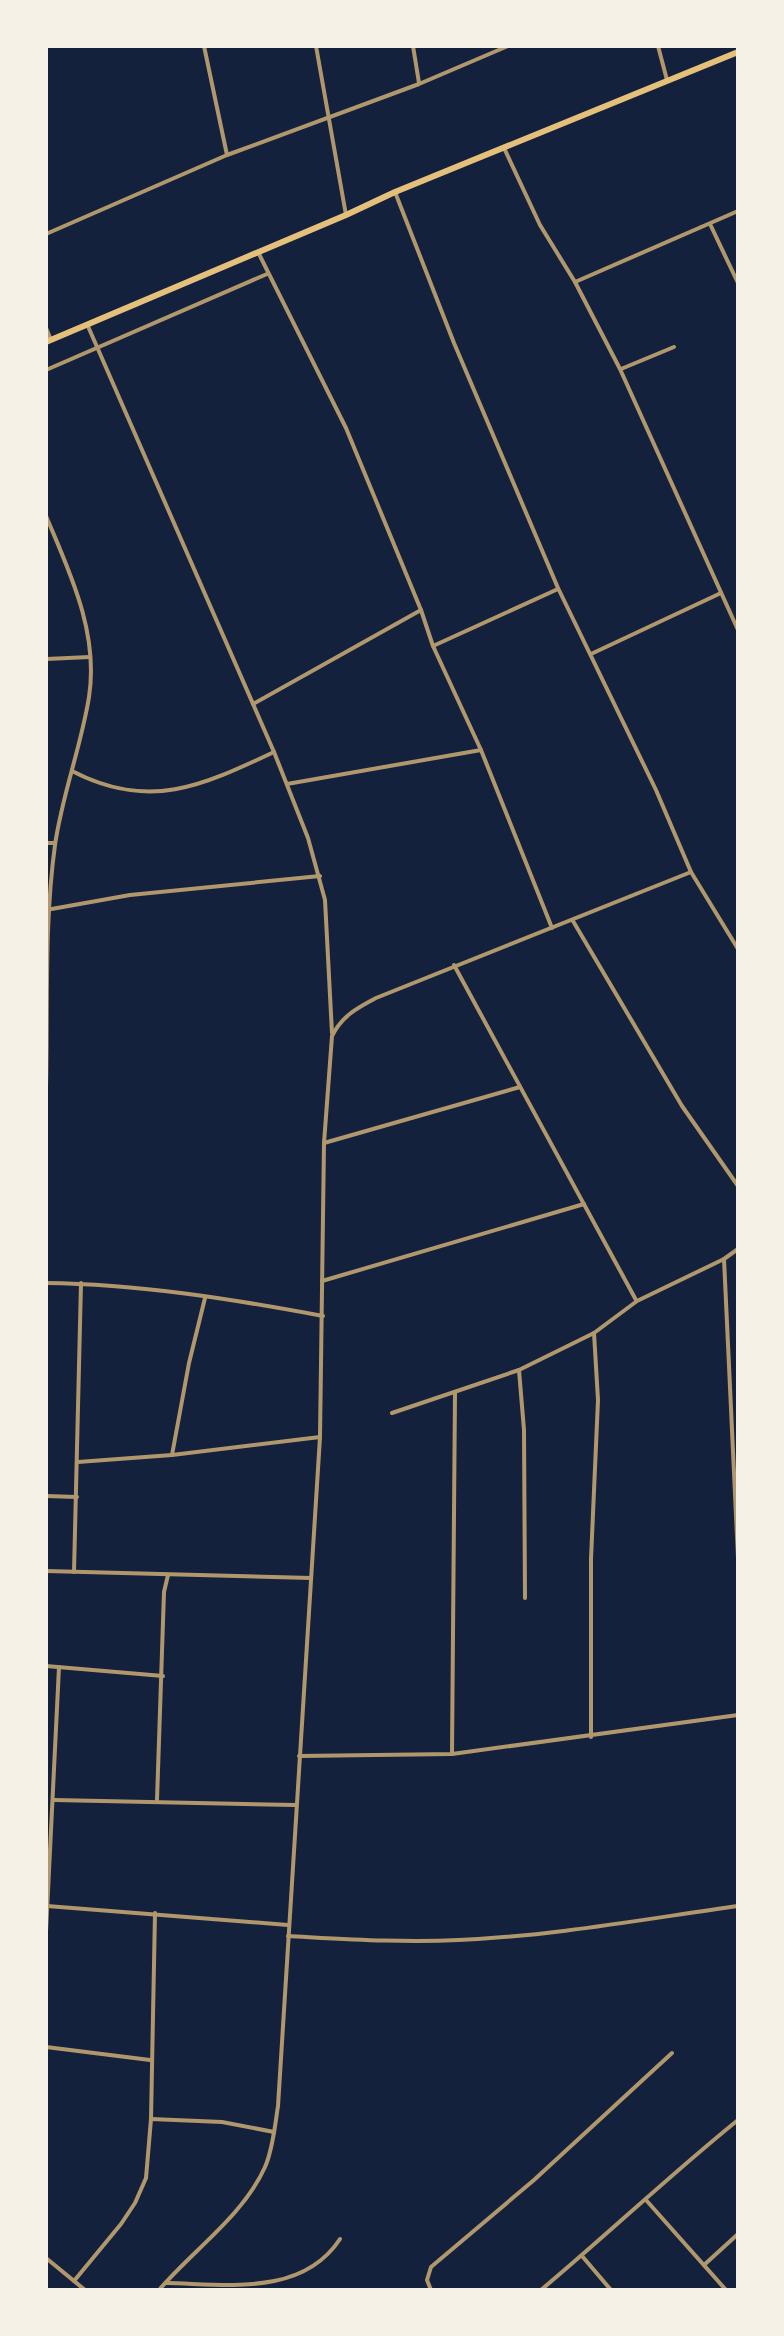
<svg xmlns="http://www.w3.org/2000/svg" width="784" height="2336" font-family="'Archivo Narrow',sans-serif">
	<rect width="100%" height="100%" fill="#14213d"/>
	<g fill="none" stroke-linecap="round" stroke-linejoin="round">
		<g stroke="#b1986c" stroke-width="4">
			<path d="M204 46 227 155"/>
			<path d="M316 46 346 215"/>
			<path d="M413 46 419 83"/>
			<path d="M658 46 667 80"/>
			<path d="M504 148 540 225 575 282 620 369 738 630"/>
			<path d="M395 192 454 343 558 588 656 790 691 872 738 949"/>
			<path d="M710 224 738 283"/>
			<path d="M46 234 227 155 419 84 508 46"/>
			<path d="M258 252 346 428 421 610 433 646 481 750 552 928"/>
			<path d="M575 282 738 211"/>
			<path d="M87 324 274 752 308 838 325 900 332 1033"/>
			<path d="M46 328 51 340"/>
			<path d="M621 369 674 347"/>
			<path d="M46 370 267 274"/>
			<path d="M46 516C70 573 99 633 89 697 81 747 62 795 55 845 44 925 48 1007 46 1088"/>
			<path d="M433 646 558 589"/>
			<path d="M591 654 721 593"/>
			<path d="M46 659 90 657"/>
			<path d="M253 704 421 610"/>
			<path d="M72 771C149 811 202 786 274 752"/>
			<path d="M287 784 481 750"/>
			<path d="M46 843H55"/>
			<path d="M46 910 130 895 320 876"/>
			<path d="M573 921 682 1106 738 1186"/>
			<path d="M454 965 636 1300"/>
			<path d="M324 1143 520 1087"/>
			<path d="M724 1259 738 1558"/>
			<path d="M322 1281 584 1204"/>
			<path d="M46 1283C138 1284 232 1299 323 1316"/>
			<path d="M519 1370 524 1430 525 1598"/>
			<path d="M392 1413 519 1370 594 1333 637 1301 724 1259 738 1249"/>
			<path d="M172 1455 189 1363 205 1298"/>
			<path d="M78 1462 172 1455 320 1437"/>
			<path d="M46 1496 77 1497"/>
			<path d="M46 1571 311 1578"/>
			<path d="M74 1572 81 1283"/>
			<path d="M46 1666 163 1676"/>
			<path d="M591 1737V1559L598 1400 594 1333"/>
			<path d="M452 1754 455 1393"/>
			<path d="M299 1756 452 1754 738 1715"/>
			<path d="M54 1800 295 1805"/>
			<path d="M157 1800 164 1592 168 1575"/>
			<path d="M47 1906 288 1925"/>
			<path d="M46 1932 59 1667"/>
			<path d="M288 1936C345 1939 402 1943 459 1940 552 1936 645 1919 738 1906"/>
			<path d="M46 2047 150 2060"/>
			<path d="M151 2119 222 2122 274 2132"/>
			<path d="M646 2200 726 2290"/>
			<path d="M582 2256 611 2290"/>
			<path d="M46 2258 85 2290"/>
			<path d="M704 2265 738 2234"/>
			<path d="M74 2281 121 2224 135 2203 146 2178 151 2119 155 1913"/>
			<path d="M166 2283C226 2284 302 2297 340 2239"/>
			<path d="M159 2290C193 2250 243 2216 265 2167 273 2149 275 2125 278 2106L320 1437 324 1143 332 1036C342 1016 357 1008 376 998L691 872"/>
			<path d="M431 2290 427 2280 431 2267 534 2180 672 2053"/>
			<path d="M541 2290C608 2234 671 2174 738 2120"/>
		</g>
		<path stroke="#e5c07b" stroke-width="6" d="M46 342 346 215 395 192 738 52"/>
	</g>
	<rect width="784" height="2336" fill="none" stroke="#f6f1e7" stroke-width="96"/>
</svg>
